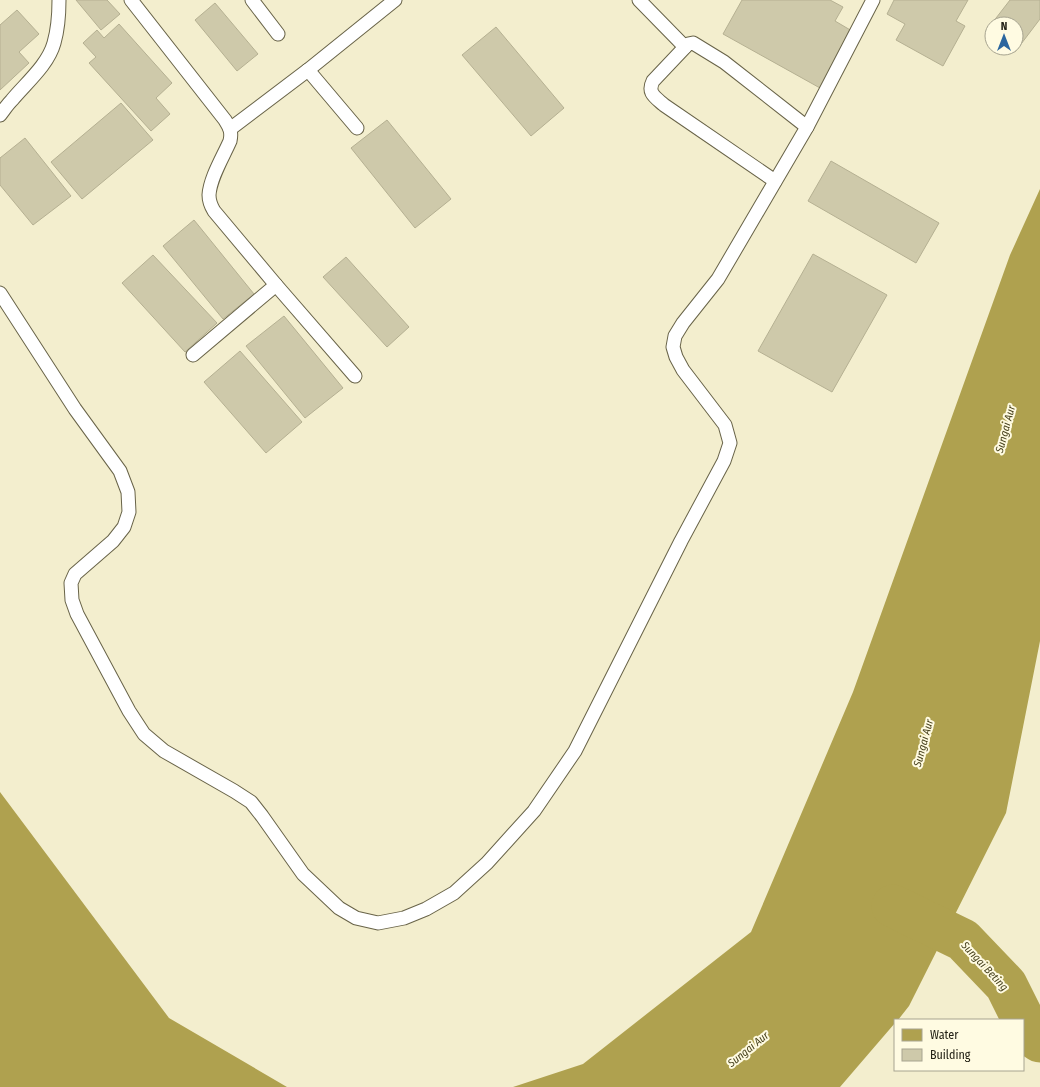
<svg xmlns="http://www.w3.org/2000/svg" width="1040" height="1087" font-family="'Fira Sans Condensed',sans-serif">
	<rect width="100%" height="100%" fill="#f3eece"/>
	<g fill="#afa14f">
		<path d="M1040 189V641L1006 813 909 1006 898 1020H895V1023L840 1087H513L583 1064 751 932 853 692 1010 255Z"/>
		<path d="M0 792 169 1018 287 1087H0Z"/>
	</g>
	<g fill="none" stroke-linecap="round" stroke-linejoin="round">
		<path stroke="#afa14f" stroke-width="43" d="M893 906 963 940 1006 985 1031 1035 1040 1041"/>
	</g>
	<g fill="#cec9aa" stroke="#b5b092">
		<path d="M76 0H107L120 14 101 30Z"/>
		<path d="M742 0H830L843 7 835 21 852 31 820 88 723 34Z"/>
		<path d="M894 0H968L956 21 965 26 943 66 896 40 905 24 887 14Z"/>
		<path d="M1010 0H1040V19L1015 52 1009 48H1016V24H992V36L986 31Z"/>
		<path d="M215 3 258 54 237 71 195 20Z"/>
		<path d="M17 10 39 34 19 52 29 63 0 90V25Z"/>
		<path d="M119 24 172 83 156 98 170 114 151 131 89 63 96 57 83 43 97 30 104 38Z"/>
		<path d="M496 27 564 108 531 136 462 55Z"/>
		<path d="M121 103 153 140 82 199 51 162Z"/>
		<path d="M387 120 451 199 415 228 351 148Z"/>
		<path d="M25 138 71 196 33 225 0 185V158Z"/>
		<path d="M831 161 939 223 916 263 808 201Z"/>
		<path d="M194 220 254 294 223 319 163 246Z"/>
		<path d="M813 254 887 295 832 392 758 351Z"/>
		<path d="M153 255 217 323 185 352 122 283Z"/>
		<path d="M346 257 409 327 387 347 323 277Z"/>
		<path d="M284 316 343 388 305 418 246 346Z"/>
		<path d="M240 351 302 422 266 453 204 382Z"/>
	</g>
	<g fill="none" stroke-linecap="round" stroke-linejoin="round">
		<defs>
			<g id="lane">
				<path d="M131 0 225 120C230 128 232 132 230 141 223 157 210 178 209 195 209 201 211 206 214 211L276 285 355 376"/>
				<path d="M252 0 278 34"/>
				<path d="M639 0 685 47"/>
				<path d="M308 70 357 128"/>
				<path d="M0 115C4 110 7 105 12 100 26 83 48 65 54 43 58 29 59 14 59 0"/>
				<path d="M230 129 308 70 395 0"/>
				<path d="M775 181 664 105C655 97 647 93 653 81L688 44 693 43 724 62 807 127"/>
				<path d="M0 293 75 409 120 471 128 492 129 512 124 527 113 541 75 574 71 583 72 600 77 614 129 711 144 734 164 751 234 791 251 802 262 816 303 874 339 908 356 918 378 923 404 918 426 909 454 893 487 863 534 811 575 751 681 541 724 461 730 443 725 425 683 370 676 357 673 347 675 336 683 323 718 279 807 127 873 0"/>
				<path d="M193 355 276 285"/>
			</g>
		</defs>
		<use href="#lane" stroke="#686348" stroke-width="15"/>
		<use href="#lane" stroke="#fff" stroke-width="13"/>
	</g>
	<g text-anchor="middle" stroke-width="4" stroke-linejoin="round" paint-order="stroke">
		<g font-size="11" font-style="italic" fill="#48421e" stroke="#fffbe2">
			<text transform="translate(1005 429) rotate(-75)" y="4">Sungai Aur</text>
			<text transform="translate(923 743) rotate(-75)" y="4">Sungai Aur</text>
			<text transform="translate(985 966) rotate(47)" y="4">Sungai Beting</text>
			<text transform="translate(748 1049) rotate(-39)" y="4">Sungai Aur</text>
		</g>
	</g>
	<rect x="894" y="1019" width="130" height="52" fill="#fffbe2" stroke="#a7a490"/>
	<rect x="902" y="1029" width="20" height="12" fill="#afa14f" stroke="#a7a490"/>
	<text x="930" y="1039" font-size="12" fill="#232116">Water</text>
	<rect x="902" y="1049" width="20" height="12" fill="#cec9aa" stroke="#a7a490"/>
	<text x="930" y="1059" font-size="12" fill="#232116">Building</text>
	<g transform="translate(1004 36)"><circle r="19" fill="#fffbe2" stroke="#a7a490"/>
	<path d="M0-3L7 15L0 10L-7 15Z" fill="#2b669e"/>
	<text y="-6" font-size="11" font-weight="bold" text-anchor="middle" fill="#232116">N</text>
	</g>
</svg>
